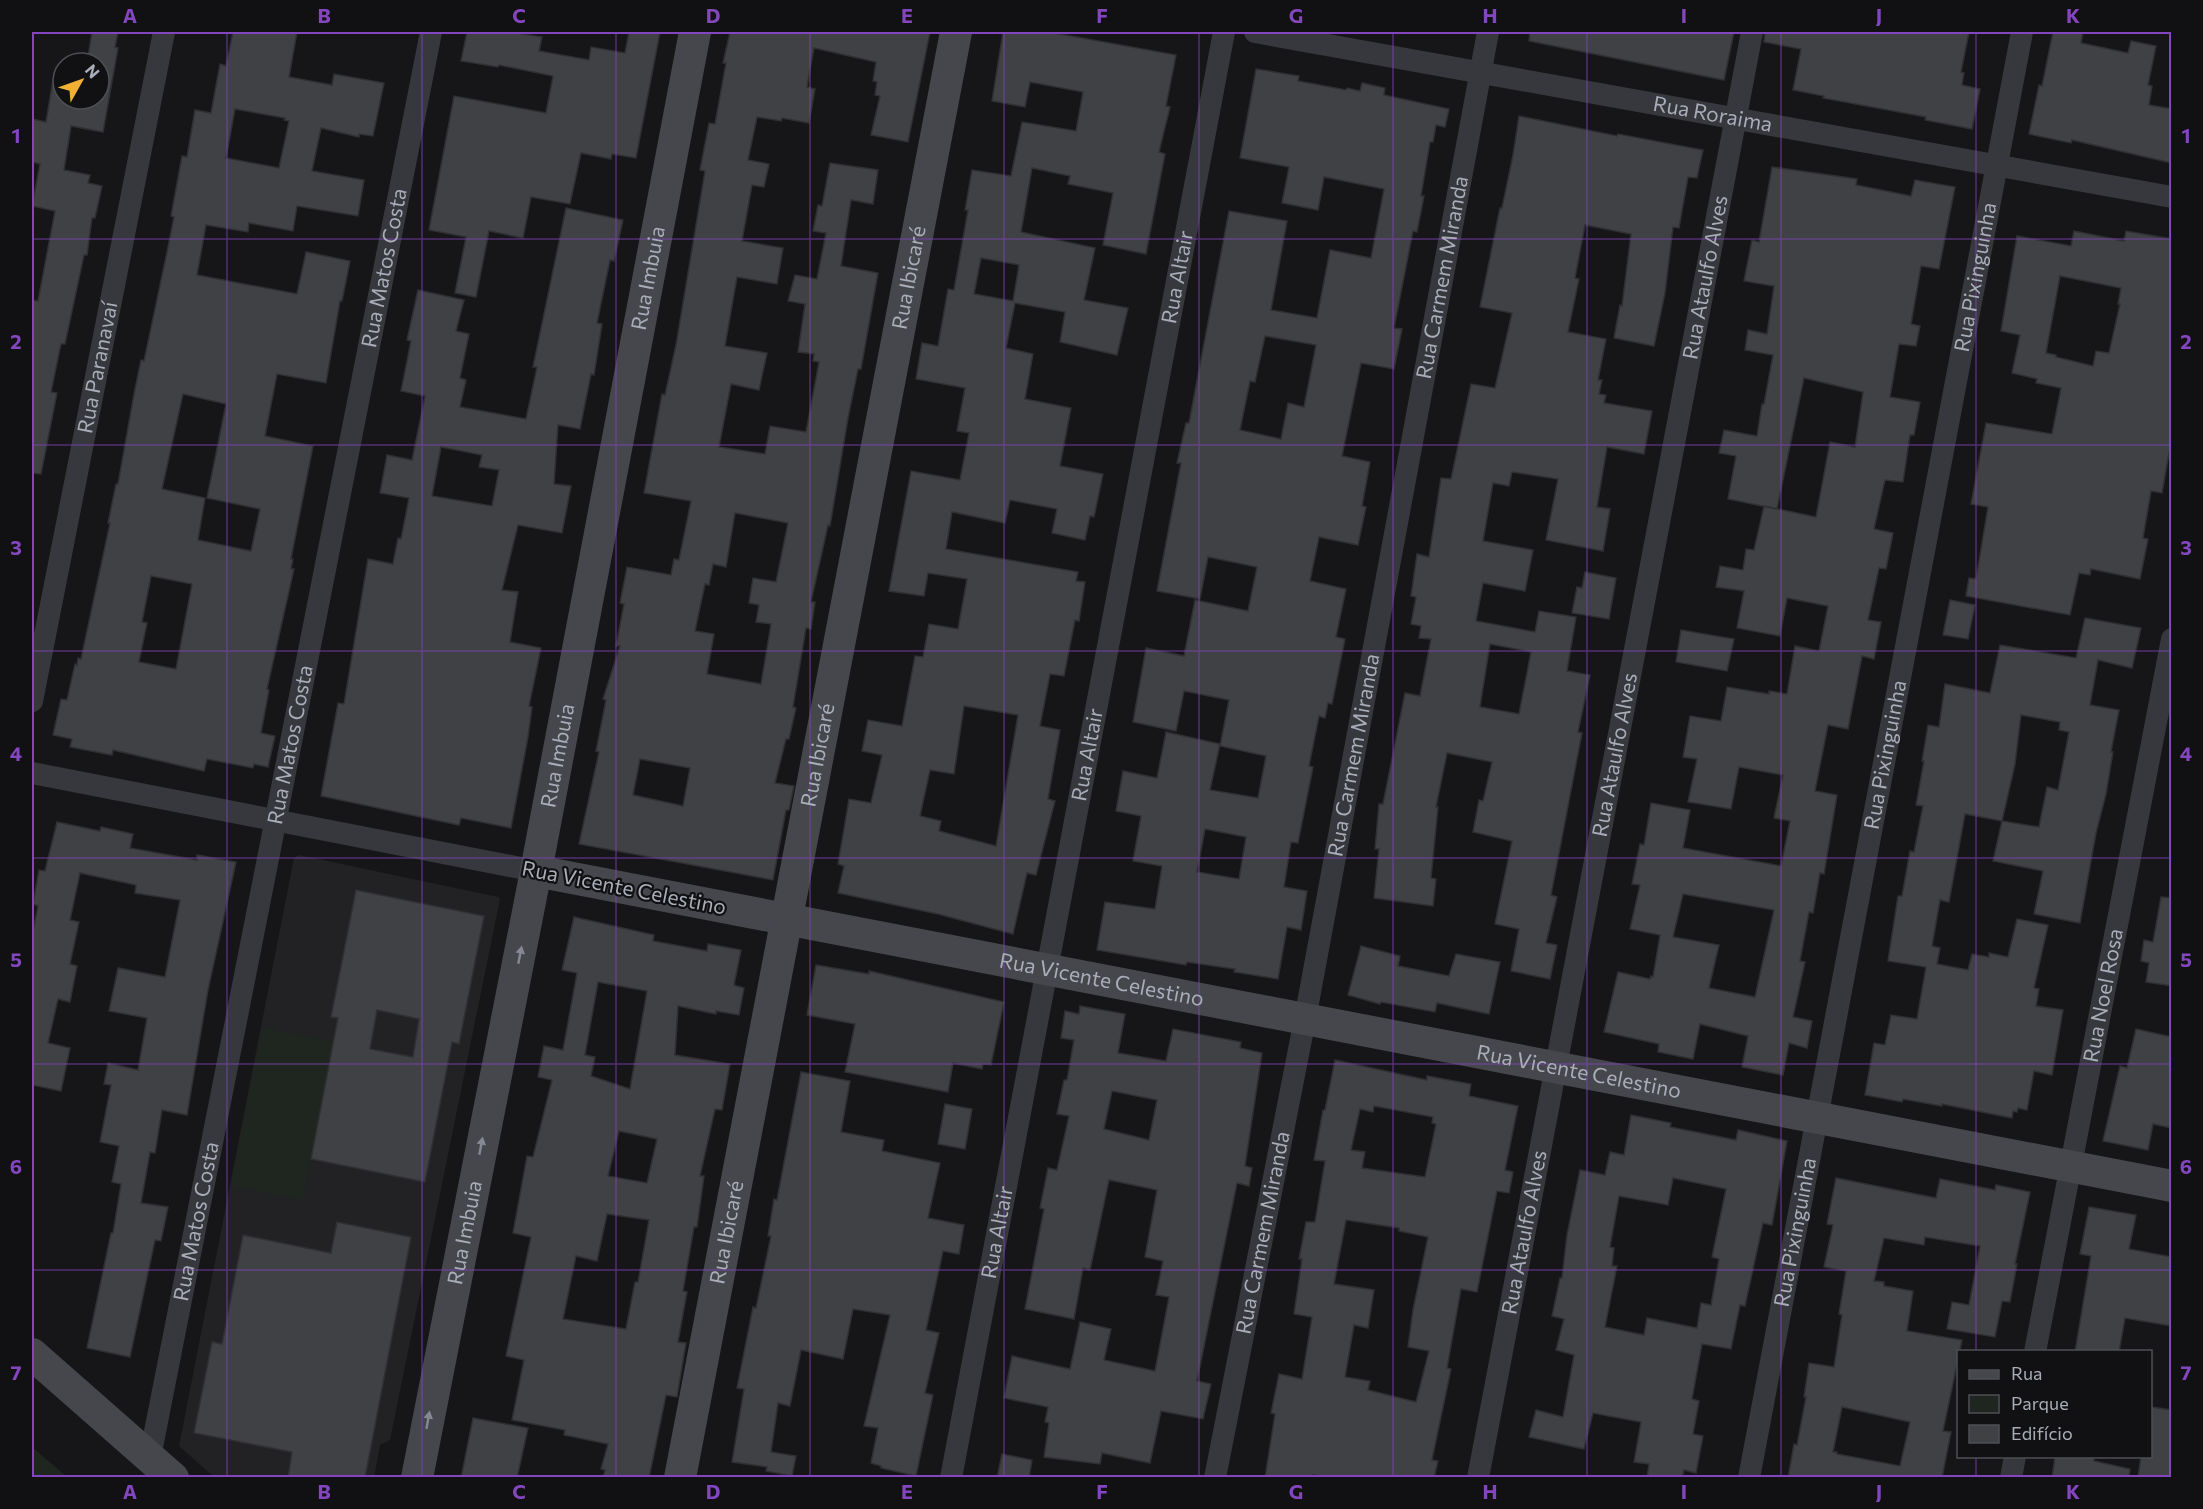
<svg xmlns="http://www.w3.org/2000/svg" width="2203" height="1509" font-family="Commissioner,sans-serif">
	<rect width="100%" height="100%" fill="#161618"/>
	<path fill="#222225" d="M299 855 498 897 500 899 390 1440 380 1445 374 1477H214L179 1446 294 858Z"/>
	<g fill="#1e261f">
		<path d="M262 1027 334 1042 303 1200 231 1186Z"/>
		<path d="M32 1447 67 1477H32Z"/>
	</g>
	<g fill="#404145" stroke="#303034" stroke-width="1.5" fill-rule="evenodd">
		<path d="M92 32H118L115 47 118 48 103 132 71 126 64 170 90 175 88 183 102 186 95 218H92L87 255H84L65 344H61L51 392 57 393 41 474 32 473V300L38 301 55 211 32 206 40 164 32 162V119L46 122 53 80 63 82V99H99V63H87Z"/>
		<path d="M233 32H297L289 77 332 85 334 74 384 83 373 136 359 134V137L321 128 312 171 364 180 358 216 297 206 293 231 249 223 248 232 206 225 197 275 297 294 306 252 350 261 342 301H340L326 383 277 374 265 436 313 446 291 559H293L291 569H294L267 689 269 690 261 733 275 736 268 767 254 764 253 768 207 759 204 771 113 750 112 755 70 747 72 739 53 735 61 699 67 700 75 664 77 665 78 658 81 659 110 523H108L116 484H118L134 394 141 360 144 361 167 252 174 217 171 216 182 156 187 157 195 110 211 113 220 64 226 66ZM235 109 285 118 284 120 289 121 279 168 226 158ZM183 394 226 404 207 498 260 509 251 551 198 540 205 498 162 489ZM151 576 192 584 176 669 139 662 147 623 142 622Z"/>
		<path d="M467 32H511L542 37 539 51 589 60 591 47 625 53 629 32H660L636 158 612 154 611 159 581 153 570 204 531 197 523 238 489 231 476 297 455 293 466 237 429 230 454 96 546 113 553 76 499 65 498 67 461 61Z"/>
		<path d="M730 32H930L908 142 871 135 880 96 875 95 877 82 873 81 876 62 814 48 807 87 815 89 809 123 782 118 781 121 757 117 748 160 769 164 764 187 752 185 742 241 783 248 777 284 737 277 725 346 767 353 759 390 731 384 719 447 765 454 770 426 806 432 819 362 813 361 814 354 798 352 805 304 788 301 795 275 817 279 826 233 813 231 818 205 822 206 830 163 878 170 873 204 851 200 841 266 878 273 861 369H858L848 418 830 526 828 525 811 602H815L811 629 806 628 793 707 796 708 789 739H786L775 783 794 786 789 810H786L773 880 579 844 599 752 596 751 606 700 603 699 620 646H616L624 604 620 603 627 567 671 575 674 559 679 560 691 501 644 493 662 394 665 395 676 345 705 171 700 170 709 123 715 124 726 63H723ZM735 513 788 523 776 582 753 578 749 603 759 605 756 622 771 624 761 684 707 674 714 634 695 631 705 584 709 585 713 564 726 567ZM640 759 690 768 683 806 633 795Z"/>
		<path d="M1003 32H1049L1176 55 1166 106 1170 107 1159 152 1165 154 1146 254 1103 245 1113 193 1068 184 1070 176 1032 168 1021 232 1095 248 1084 300 1128 308 1117 355 1060 342 1065 312 1015 303 1006 348 1033 354 1025 399 1071 408 1060 466 1103 474 1094 517 1090 516 1085 540 1052 533 1057 509 1010 500 1005 523 952 512 946 549 1078 572 1076 581 1085 582 1079 621 1075 620 1064 676 1050 674 1040 726 1060 730 1048 799 1055 801 1036 875 1027 873 1013 934 938 914 838 893 844 866 838 864 849 799 871 803 882 755 862 751 868 720 902 726 915 656 923 657 929 624 958 629 967 579 928 573 924 596 889 591 911 471 960 480 969 433 957 431 965 388 916 379 922 343 938 346 948 289 954 290 968 210H965L972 170 1011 176 1022 122 1076 131 1083 92 1030 82 1025 107 992 101ZM981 258 1019 265 1013 301 974 294ZM964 706 1018 715 996 846 939 831 941 821 920 816 930 770 954 774Z"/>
		<path d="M1530 32H1734L1724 80 1529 41Z"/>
		<path d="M1765 32H1969L1961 72 1964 73 1962 85 1980 89 1972 129 1925 120 1926 117 1823 98 1824 96 1793 90 1801 49 1764 42Z"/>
		<path d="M2053 32H2083L2081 43 2128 53 2131 41 2156 46 2148 85 2152 86 2149 105 2172 109V163L2072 140 2071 143 2029 134 2039 85 2042 86Z"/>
		<path d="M1256 69 1299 76 1298 81 1346 90 1347 88 1360 91 1362 83 1385 88 1384 95 1449 109 1445 127 1436 125 1433 142H1430L1421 196H1424L1417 232 1413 231 1394 328 1402 329 1394 369 1361 363 1342 456 1370 462 1362 506 1366 507 1358 545 1319 537 1310 581 1346 589 1336 637 1345 639 1332 704 1328 703 1325 718 1319 716 1309 766 1313 767 1298 843 1291 842 1284 887 1307 891 1301 930 1287 927 1278 979 1234 972 1235 969 1187 962 1186 965 1097 950 1105 902 1155 909 1162 866 1133 861 1141 816 1116 811 1123 771 1157 778 1166 732 1220 744 1210 790 1258 798 1266 756 1220 746 1229 700 1184 691 1176 731 1133 722 1146 648 1184 656 1195 600 1248 611 1257 567 1208 557 1200 599 1157 591 1181 463H1177L1186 423H1189L1229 211 1287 221 1271 310 1317 318 1330 250 1371 258 1384 189 1324 177 1318 210 1282 203 1289 167 1240 158ZM1265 336 1316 345 1304 407 1288 403 1281 439 1240 430 1250 381 1255 382ZM1205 829 1246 837 1239 879 1197 872Z"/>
		<path d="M1519 116 1617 136 1618 134 1703 150 1697 178 1688 177 1679 228 1673 227 1665 293 1654 346 1614 338 1620 305 1622 306 1631 234 1585 225 1575 278 1579 279 1568 332 1606 339 1598 380H1602L1599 394 1606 395 1604 403 1652 411 1644 454 1607 447 1597 507 1610 509 1603 551 1546 540 1558 479 1512 472 1509 486 1493 483 1483 541 1533 550 1525 591 1483 583 1476 621 1535 632 1539 611 1576 617 1567 671 1590 675 1578 732 1582 733 1551 895 1557 897 1546 943 1557 945 1550 979 1511 971 1519 929 1495 924 1512 841 1473 832 1479 800 1483 801 1492 762 1447 753 1436 807H1438L1431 878 1436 879 1433 906 1374 898 1379 849H1375L1379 804H1383L1405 693 1420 696 1431 639 1419 638 1421 626 1411 624 1416 597 1411 596 1417 554 1429 557 1441 478 1451 479 1471 384 1495 388 1512 313 1480 307 1500 208H1502L1513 155ZM1490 644 1531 652 1519 714 1480 707Z"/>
		<path d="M1772 167 1857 179 1856 185 1911 196 1915 180 1955 187 1939 269 1921 266 1911 324 1920 326 1916 346 1899 344 1890 397 1920 402 1914 435H1910L1903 482 1885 480 1874 529 1893 533 1886 569 1879 568 1868 620 1881 622 1874 659 1862 656 1848 729 1828 725 1815 791 1837 795 1824 874 1820 873 1813 913 1809 912 1800 961 1805 962 1793 1017 1812 1021 1807 1048 1789 1043 1783 1075 1742 1067 1748 1036 1700 1024 1693 1059 1658 1052 1659 1044 1604 1032 1618 972 1650 979 1651 976 1653 977 1660 935 1630 929 1640 885 1632 884 1640 844 1644 845 1651 803 1690 810 1683 848 1781 866 1790 821 1774 818 1783 775 1739 767 1731 809 1688 802 1697 759 1683 757 1690 716 1721 721 1727 687 1769 694V691L1787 694 1795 646 1819 651 1828 606 1787 598 1780 636 1737 628 1744 591 1716 587 1720 566 1743 570 1746 549 1754 550 1764 506 1816 517 1830 442 1855 447 1863 392 1804 378 1777 509 1728 499 1736 456 1719 453 1724 430 1757 436 1762 404H1764L1773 355 1745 350 1748 330 1767 334 1774 286 1744 281 1752 240 1759 242ZM1683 894 1774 910 1755 997 1709 988 1719 945 1673 937Z"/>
		<path d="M566 208 623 220 614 261 610 260 597 323 602 324 594 375 591 374 580 429 558 425 554 484 571 486 562 533 518 525 502 590 518 592 510 642 541 648 529 706 532 707 528 737 511 828 461 818 459 825 321 796 338 703 344 704 368 559 393 564 398 538 401 539 409 498 380 493 387 455 412 460 425 396 401 391 411 341 407 340 418 290 464 300 456 331 469 334 460 378 466 380 460 407 526 419 537 367H533ZM441 447 482 455 479 467 499 470 492 506 432 496Z"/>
		<path d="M2074 231 2124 241 2126 231 2172 239V453H2169L2162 493 2151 491 2143 538 2148 539 2140 579 2091 569 2090 575 2079 573 2070 615 1966 596 1969 578 1976 579 1988 507 1971 504 1986 423 2052 434 2061 388 2036 383 2037 379 2012 373 2020 335 2001 331 2017 236 2071 246ZM2060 276 2121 288 2118 304H2120L2109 353 2096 351 2093 366 2056 357V355L2046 353Z"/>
		<path d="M1585 572 1616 578 1609 619 1572 613 1577 587 1582 588Z"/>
		<path d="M1950 600 1975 605 1968 639 1943 635Z"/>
		<path d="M2085 618 2141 628 2132 668 2098 660 2090 705 2119 710 2111 752H2113L2106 794 2096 833 2080 923 2034 914 2043 871 1993 861 2002 821 1965 814 1949 902 1940 900 1932 946 1940 948 1937 964 1968 970 1972 954 1989 957V953L2008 957 2017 919 2048 925 2034 988 2039 989 2036 1006 2063 1010 2052 1075 2034 1071 2027 1110 2018 1108 2017 1112 2013 1111 2012 1118 1942 1104V1106L1903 1099 1902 1102 1865 1095 1874 1043 1885 1045 1891 1015 1917 1019 1926 967 1888 961 1898 896H1902L1910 851 1914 852 1923 806 1916 805 1924 761H1922L1928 725 1939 727 1945 684 1990 693 2000 645 2076 658ZM2021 715 2060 722 2059 730 2069 732 2058 790 2047 787 2039 827 2002 821 2015 764Z"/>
		<path d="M1681 630 1734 639 1727 671 1676 662Z"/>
		<path d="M57 822 100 831 101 827 133 834 130 848 197 860V855L236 862 208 990 187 1115 162 1110 155 1153 150 1152 141 1203 168 1207 161 1241 155 1240 130 1357 87 1348 111 1233H113L121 1184 112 1182 119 1146 100 1142 111 1085 104 1084 108 1063 138 1070 147 1018 109 1011 118 968 165 977 180 900 135 893 136 885 80 873 70 920 79 922 70 964 77 966 70 1002 58 999 48 1043 70 1048 61 1091 32 1085V936L38 906 33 904 39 870 45 871Z"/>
		<path d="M356 890 484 916 459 1044 452 1042 425 1182 311 1159 338 1018 331 1017ZM377 1010 419 1019 413 1057 370 1049Z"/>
		<path d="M2161 897 2172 898V986L2146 982 2149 963 2141 961 2144 940 2153 942Z"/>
		<path d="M574 917 654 935 653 941 707 951 708 944 741 950 734 985 744 988 739 1015 716 1011V1014L678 1006 675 1055 730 1064 722 1110 715 1109 700 1176H704L697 1227H694L683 1291 687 1292 678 1342 686 1343 677 1397 666 1395 649 1478H603L605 1470 601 1469 608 1444 564 1435 565 1430 512 1420 524 1360 506 1356 531 1237 513 1233 527 1156 533 1157 552 1080 538 1077 544 1046 563 1050 577 973 562 970ZM598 982 647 991 630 1089 591 1076 595 1057 585 1055ZM619 1131 657 1139 647 1183 608 1176ZM607 1214 649 1220 638 1282H635L626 1329 563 1319 576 1256 597 1261Z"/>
		<path d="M1361 946 1400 956 1398 966 1449 976 1456 954 1500 962 1489 1014 1437 1003 1435 1012 1381 1002 1380 1004 1348 995Z"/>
		<path d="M816 965 869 974V971L1004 1002 991 1065 983 1064 982 1069 953 1063 948 1092 845 1072 855 1024 807 1015Z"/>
		<path d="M1080 1006 1125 1014 1118 1053 1166 1061 1173 1029 1241 1042 1240 1048 1262 1053 1245 1166 1252 1168 1249 1186 1237 1183 1197 1381 1211 1384 1203 1419 1161 1411 1150 1463 1102 1453 1100 1464 1044 1457 1049 1423 1045 1422 1048 1407 1004 1398 1012 1356 1070 1369 1080 1322 1111 1329 1104 1360 1155 1371 1169 1297 1156 1295 1163 1261 1145 1257 1157 1190 1109 1180 1090 1270 1083 1268 1074 1319 1025 1309 1044 1209 1040 1208 1048 1168 1057 1170 1069 1116 1057 1114 1064 1080H1067L1074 1040 1061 1038 1065 1011 1079 1014ZM1112 1091 1157 1100 1149 1140 1104 1129Z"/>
		<path d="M2136 1029 2172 1037V1128L2153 1124 2148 1150 2103 1141 2120 1066 2127 1068Z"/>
		<path d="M1335 1060 1427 1080V1076L1471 1084 1469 1096 1518 1106 1505 1170 1513 1172 1509 1193 1497 1191 1477 1292 1461 1289 1447 1368 1451 1369 1432 1460 1438 1461 1434 1478H1332L1313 1475V1478H1265L1275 1414 1271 1413 1279 1374 1302 1379 1312 1317 1294 1314 1302 1259H1299L1306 1222H1315L1325 1161 1314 1160 1323 1110H1325ZM1374 1106 1433 1117 1432 1123 1436 1124 1425 1177 1362 1168 1365 1152 1351 1150 1360 1109 1373 1112ZM1346 1220 1399 1228V1231L1428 1237 1413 1310 1408 1347 1429 1351 1416 1402 1368 1390 1370 1381 1345 1377 1354 1325 1368 1328 1374 1290 1334 1284Z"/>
		<path d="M801 1072 850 1081 841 1132 884 1140 882 1151 940 1163 928 1218 964 1225 959 1254 943 1251 926 1330 939 1333 925 1393 933 1395 916 1476 881 1468V1466L871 1463 878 1428 864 1426 890 1315 853 1309 843 1359 801 1350 790 1406 778 1403 771 1452 796 1456 792 1476 766 1471 767 1467 732 1462 744 1389 737 1388 753 1307 756 1308 771 1236H768L774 1199 777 1200Z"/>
		<path d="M945 1104 972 1109 965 1149 938 1144Z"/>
		<path d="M1631 1115 1671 1123 1670 1127 1736 1140 1738 1130 1787 1141 1772 1225 1763 1223 1745 1306 1740 1305 1731 1349 1702 1344 1692 1399 1699 1401 1693 1434 1703 1436 1696 1473 1684 1470 1682 1478H1647L1649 1464 1634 1462 1641 1422 1593 1413 1584 1449 1529 1437 1536 1410 1563 1417 1574 1355 1556 1350 1564 1319 1552 1316 1560 1278H1562L1567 1235 1580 1170 1605 1175 1610 1152 1624 1155ZM1673 1178 1726 1189 1712 1257 1719 1259 1711 1305 1701 1303 1697 1328 1647 1318 1644 1335 1605 1327 1617 1266H1612L1614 1248 1610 1247 1619 1196 1668 1205Z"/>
		<path d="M1836 1178 1936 1198 1940 1179 1995 1190 1996 1185 2030 1192 2015 1264H2017L2010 1302 2002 1301 1995 1337 1947 1329 1952 1302 1969 1305 1980 1246 1925 1237 1924 1245 1884 1238 1874 1281 1884 1282V1286L1913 1291 1907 1331 1962 1340 1943 1431 1951 1432 1942 1478H1788L1794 1444 1797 1445 1806 1397H1804L1809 1363 1834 1367 1842 1315 1839 1314 1846 1271 1824 1267 1833 1225 1827 1224ZM1842 1407 1910 1422 1900 1466 1837 1454V1452H1833Z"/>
		<path d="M2089 1207 2136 1215 2129 1249 2172 1257V1326L2125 1318 2119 1352H2075L2091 1256 2080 1254Z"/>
		<path d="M337 1222 411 1237 365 1478H288L292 1452 194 1433 212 1342 222 1344 243 1235 331 1253Z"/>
		<path d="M2151 1407 2172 1410V1478H2138L2141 1456H2151Z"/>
		<path d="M473 1418 528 1428 517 1478H461Z"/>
		<path d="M1002 1454 1032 1460 1029 1478H997Z"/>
		<path d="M2055 1456H2094V1461L2130 1469 2129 1478H2052Z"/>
	</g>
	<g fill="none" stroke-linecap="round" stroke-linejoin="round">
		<g stroke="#37383d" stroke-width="22">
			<path id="s1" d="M1255 32 2172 197"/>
			<path id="s2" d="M32 701 164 32"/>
			<path d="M32 773 536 871"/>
			<path id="s3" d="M2035 1352 2172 639"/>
			<path id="s4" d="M150 1457 431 32"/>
			<path id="s5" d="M951 1478 1224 32"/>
			<path id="s6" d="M1215 1478 1305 1019 1488 32"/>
			<path id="s7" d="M1478 1478 1752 32"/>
			<path id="s8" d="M1749 1478 2022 32"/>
			<path d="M2011 1478 2015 1456"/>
		</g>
		<g stroke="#45474d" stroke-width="32">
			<path id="s9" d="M536 871 2172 1186"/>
			<path d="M32 1354 173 1478"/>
			<path id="s10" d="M417 1478 536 871 695 32"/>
			<path id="s11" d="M680 1478 956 32"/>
		</g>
	</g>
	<defs><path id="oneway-solid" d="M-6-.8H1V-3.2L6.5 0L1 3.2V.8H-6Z" transform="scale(1.5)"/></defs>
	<g fill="#858993">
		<use href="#oneway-solid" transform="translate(520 955) rotate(-79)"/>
		<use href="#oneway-solid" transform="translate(481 1146) rotate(-79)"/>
		<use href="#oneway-solid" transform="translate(428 1420) rotate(-80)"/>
	</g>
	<path fill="none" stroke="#8446be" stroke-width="1.5" stroke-opacity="0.55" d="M227 32V1478M422 32V1478M616 32V1478M810 32V1478M1004 32V1478M1199 32V1478M1393 32V1478M1587 32V1478M1781 32V1478M1976 32V1352M32 239H2172M32 445H2172M32 651H2172M32 858H2172M32 1064H2172M32 1270H2172M1976 1456V1478"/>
	<g text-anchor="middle" stroke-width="4.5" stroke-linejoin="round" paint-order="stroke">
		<g font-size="21" fill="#a8adb8" stroke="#111113">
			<text dy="7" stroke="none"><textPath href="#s1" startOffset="465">Rua Roraima</textPath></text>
			<text dy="7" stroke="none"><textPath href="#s4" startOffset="1212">Rua Matos Costa</textPath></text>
			<text dy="7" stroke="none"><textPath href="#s10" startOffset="1222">Rua Imbuia</textPath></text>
			<text dy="7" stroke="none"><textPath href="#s11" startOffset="1222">Rua Ibicaré</textPath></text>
			<text dy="7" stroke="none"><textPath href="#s5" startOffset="1222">Rua Altair</textPath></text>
			<text dy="7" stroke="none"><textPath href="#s6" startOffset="1222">Rua Carmem Miranda</textPath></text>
			<text dy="7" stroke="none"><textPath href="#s7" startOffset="1222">Rua Ataulfo Alves</textPath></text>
			<text dy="7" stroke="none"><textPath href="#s8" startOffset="1222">Rua Pixinguinha</textPath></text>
			<text dy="7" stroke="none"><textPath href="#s2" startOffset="340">Rua Paranavaí</textPath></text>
			<text dy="7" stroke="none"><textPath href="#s4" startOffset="726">Rua Matos Costa</textPath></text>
			<text dy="7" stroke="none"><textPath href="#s11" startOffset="736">Rua Ibicaré</textPath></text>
			<text dy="7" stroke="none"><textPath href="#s8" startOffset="736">Rua Pixinguinha</textPath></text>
			<text dy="7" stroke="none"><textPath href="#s10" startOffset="736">Rua Imbuia</textPath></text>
			<text dy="7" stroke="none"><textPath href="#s5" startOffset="736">Rua Altair</textPath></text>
			<text dy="7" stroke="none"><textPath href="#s6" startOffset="736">Rua Carmem Miranda</textPath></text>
			<text dy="7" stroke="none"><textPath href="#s7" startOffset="736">Rua Ataulfo Alves</textPath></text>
			<text transform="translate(624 888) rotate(11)" y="7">Rua Vicente Celestino</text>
			<text dy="7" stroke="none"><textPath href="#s9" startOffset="576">Rua Vicente Celestino</textPath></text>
			<text dy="7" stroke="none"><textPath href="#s3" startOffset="363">Rua Noel Rosa</textPath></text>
			<text dy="7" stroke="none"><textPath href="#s9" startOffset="1062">Rua Vicente Celestino</textPath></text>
			<text dy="7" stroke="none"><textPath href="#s4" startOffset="240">Rua Matos Costa</textPath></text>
			<text dy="7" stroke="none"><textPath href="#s10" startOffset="250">Rua Imbuia</textPath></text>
			<text dy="7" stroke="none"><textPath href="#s11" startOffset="250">Rua Ibicaré</textPath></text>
			<text dy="7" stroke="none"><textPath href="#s5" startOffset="250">Rua Altair</textPath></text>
			<text dy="7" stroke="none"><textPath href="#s6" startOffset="250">Rua Carmem Miranda</textPath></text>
			<text dy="7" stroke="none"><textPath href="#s7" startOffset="250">Rua Ataulfo Alves</textPath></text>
			<text dy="7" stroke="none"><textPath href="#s8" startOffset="250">Rua Pixinguinha</textPath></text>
		</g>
	</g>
	<rect width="2203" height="1509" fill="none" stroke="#111113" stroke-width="66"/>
	<rect x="1957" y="1350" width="195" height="108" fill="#111113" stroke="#4d4f55" stroke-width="1.5"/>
	<rect x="1969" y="1370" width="30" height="9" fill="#45474d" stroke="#4d4f55" stroke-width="1.5"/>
	<text x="2011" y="1380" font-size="18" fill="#a8adb8">Rua</text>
	<rect x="1969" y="1395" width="30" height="18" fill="#1e261f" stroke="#4d4f55" stroke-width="1.5"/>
	<text x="2011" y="1410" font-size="18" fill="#a8adb8">Parque</text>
	<rect x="1969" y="1425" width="30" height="18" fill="#404145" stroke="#4d4f55" stroke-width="1.5"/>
	<text x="2011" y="1440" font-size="18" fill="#a8adb8">Edifício</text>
	<g transform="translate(81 81) rotate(50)"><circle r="28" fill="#111113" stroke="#4d4f55" stroke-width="1.5"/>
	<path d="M0-4.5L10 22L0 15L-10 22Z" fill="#f2b134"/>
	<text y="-9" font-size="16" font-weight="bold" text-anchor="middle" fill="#a8adb8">N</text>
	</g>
	<rect x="33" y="33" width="2137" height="1443" fill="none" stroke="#8446be" stroke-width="2"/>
	<g font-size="20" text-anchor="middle" font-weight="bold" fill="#8446be">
		<text x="130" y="23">A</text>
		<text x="324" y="23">B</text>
		<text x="519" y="23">C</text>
		<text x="713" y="23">D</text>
		<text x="907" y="23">E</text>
		<text x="1102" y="23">F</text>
		<text x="1296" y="23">G</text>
		<text x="1490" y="23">H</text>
		<text x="1684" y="23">I</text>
		<text x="1879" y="23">J</text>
		<text x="2073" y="23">K</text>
		<text x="16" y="143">1</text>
		<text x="2186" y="143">1</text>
		<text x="16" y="349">2</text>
		<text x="2186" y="349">2</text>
		<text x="16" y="555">3</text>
		<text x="2186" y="555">3</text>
		<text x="16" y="761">4</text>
		<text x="2186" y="761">4</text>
		<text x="16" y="967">5</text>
		<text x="2186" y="967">5</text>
		<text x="16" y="1174">6</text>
		<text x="2186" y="1174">6</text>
		<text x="16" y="1380">7</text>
		<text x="2186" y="1380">7</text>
		<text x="130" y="1499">A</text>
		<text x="324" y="1499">B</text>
		<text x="519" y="1499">C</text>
		<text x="713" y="1499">D</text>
		<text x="907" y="1499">E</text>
		<text x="1102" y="1499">F</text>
		<text x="1296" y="1499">G</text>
		<text x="1490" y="1499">H</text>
		<text x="1684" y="1499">I</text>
		<text x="1879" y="1499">J</text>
		<text x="2073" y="1499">K</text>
	</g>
</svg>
